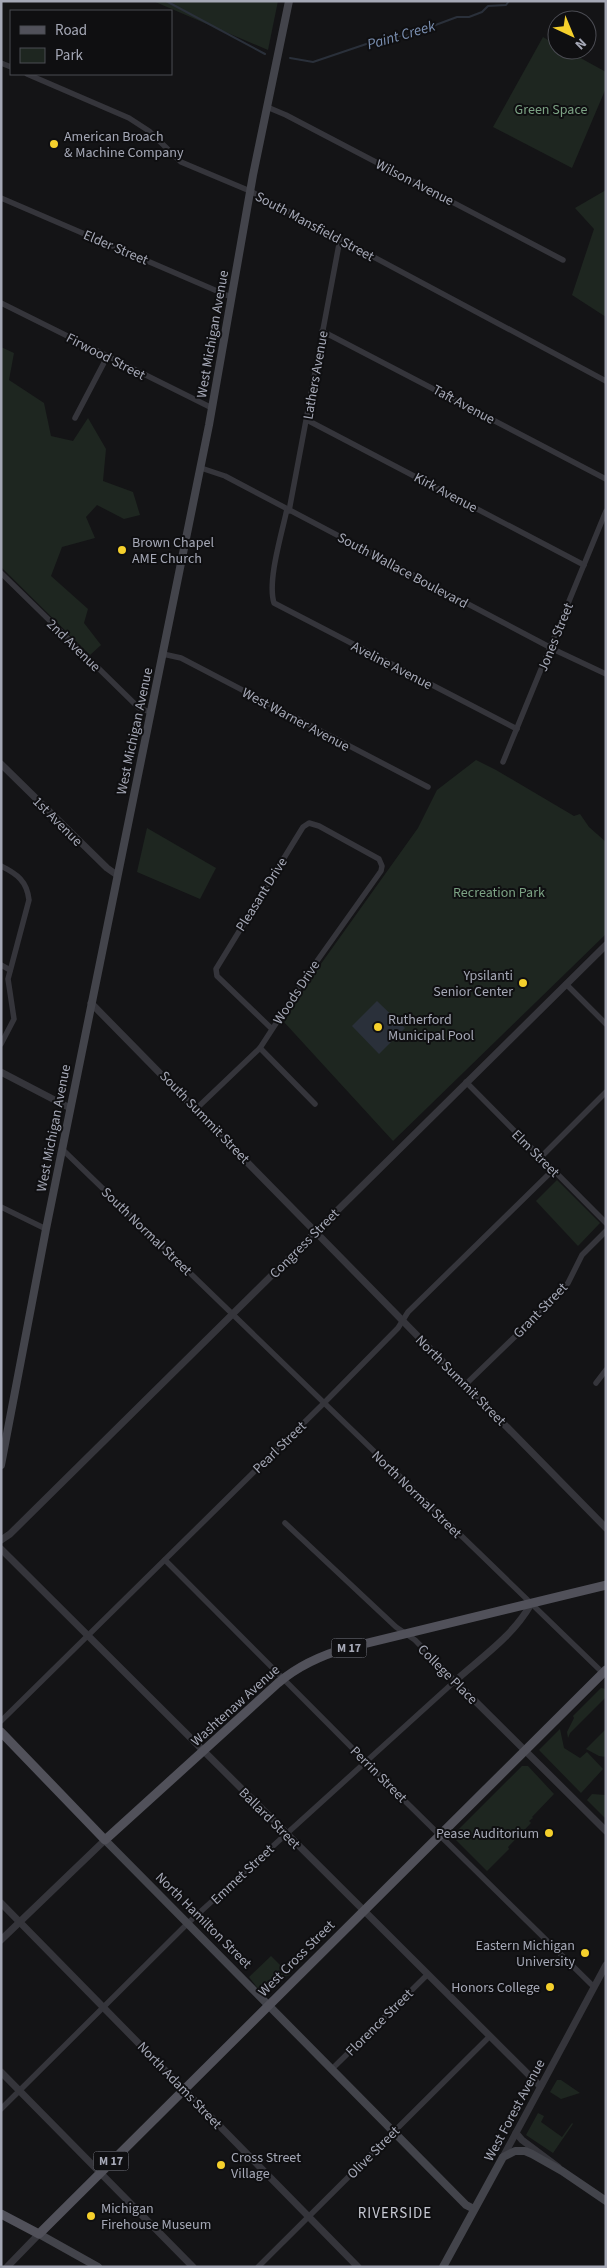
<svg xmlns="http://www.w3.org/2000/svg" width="607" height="2268" font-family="'Source Sans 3',sans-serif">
	<rect width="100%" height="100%" fill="#141416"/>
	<g fill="#1e2620">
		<path d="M153 1H278L268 50Z"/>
		<path d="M543 37 557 45V50H566L606 72V88L572 168 493 127Z"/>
		<path d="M606 190V317L572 295 594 229 575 208Z"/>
		<path d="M1 347 14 353 9 380 44 403 51 436 73 441 88 418 106 449 103 481 133 492 140 515 124 519 97 505 86 517 95 538 62 547 51 576 88 609 84 623 101 645 90 655 1 567Z"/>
		<path d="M476 760 496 770 574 816 580 814 589 827 606 842V934L393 1141 284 1022 313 975 418 828 437 790Z"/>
		<path d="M147 828 216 868 200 899 137 872Z"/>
		<path d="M557 1180 600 1223 578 1246 536 1201Z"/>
		<path d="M601 1688 606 1689V1697L570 1733 568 1738 567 1732 574 1718 573 1716Z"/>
		<path d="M560 1729 564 1748 580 1758 587 1752 603 1769 581 1793 539 1750Z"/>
		<path d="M606 1729V1757L599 1756 586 1749Z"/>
		<path d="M522 1766H528L554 1794 532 1817 533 1818 529 1821 531 1823 508 1847 509 1849 487 1871 452 1836Z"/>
		<path d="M592 1794 606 1795V1819L587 1800Z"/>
		<path d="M271 1956 290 1975 279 1979 263 1995 249 1977Z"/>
		<path d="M557 2080H561L580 2093 561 2099 550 2092Z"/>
		<path d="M538 2113 544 2116 541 2122 562 2137 572 2123 573 2124 553 2153 526 2135Z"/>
	</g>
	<path fill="#2a303a" d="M377 1001 405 1028 379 1054 352 1026Z"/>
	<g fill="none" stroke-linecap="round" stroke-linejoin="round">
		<g stroke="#2a303a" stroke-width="2">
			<path d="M166 1 265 54"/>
			<path d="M290 58 313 62 390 36H406L457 17H469L482 12 488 6 506 5 509 1"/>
		</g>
		<g stroke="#35353b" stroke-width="5.5">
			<path d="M1 63 11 67"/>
			<path d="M27 74 129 118 149 131 181 162 250 191 606 381"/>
			<path d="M267 107 286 115 563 260"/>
			<path d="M1 198 231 297"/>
			<path d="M1 303 212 408"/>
			<path d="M322 331 606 479"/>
			<path d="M75 418 107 357"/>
			<path d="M307 420 584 565"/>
			<path d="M201 468 225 476 557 651 606 674"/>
			<path d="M287 509C282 533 267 581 274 603L517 729"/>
			<path d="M289 511 340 239"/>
			<path d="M1 573 139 708 150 712"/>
			<path d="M163 654 181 658 428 787"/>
			<path d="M503 762 606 511"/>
			<path d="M1 866C17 874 27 881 29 900L8 979 14 1019 1 1044"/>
			<path d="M1 965 10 970"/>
			<path d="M566 984 606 1024"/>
			<path d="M260 1048 315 1104"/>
			<path d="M466 1082 606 1223"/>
			<path d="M197 1108 260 1048 312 968 381 871 382 866 379 859 319 826 309 823 303 827 295 840 216 969 217 976 272 1029"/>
			<path d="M62 1149 603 1673"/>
			<path d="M541 1157 606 1092"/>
			<path d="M1 1207 46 1229"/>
			<path d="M596 1383 606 1370"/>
			<path d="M466 1384 559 1294 568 1283 582 1255 606 1231"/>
			<path d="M165 1560 407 1803 594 1987"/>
			<path d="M1 1721 324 1403 398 1328 408 1312 553 1170"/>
			<path d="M332 2069 427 1975"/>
			<path d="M1 2109 188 1923 455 1681 415 1640 396 1627 285 1523"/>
			<path d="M258 2267 489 2037"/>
		</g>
		<g stroke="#35353b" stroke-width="7">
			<path d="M1 764 107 868 117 875"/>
			<path d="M91 1003 606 1528"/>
			<path d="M1 1072 70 1108"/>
			<path d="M1 1540 10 1534 606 945"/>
			<path d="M1 1549 540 2086"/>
			<path d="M531 1604C513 1636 482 1657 455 1681L606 1831"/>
			<path d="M1 1903 358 2267"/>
			<path d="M1 1940 105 1840"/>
			<path d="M1 2072 193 2267"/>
			<path d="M516 2133 522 2140 558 2167"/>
			<path d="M503 2157 606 1965"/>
			<path d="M7 2267 39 2234"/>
		</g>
		<g stroke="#43444b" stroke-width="8">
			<path d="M1 1465 46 1229 209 425 253 175 289 1"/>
			<path d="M105 1840 466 2205 474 2209"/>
			<path d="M39 2234 98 2267"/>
			<path d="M443 2267 503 2157 515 2151H525L532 2154 562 2171 606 2201"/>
		</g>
		<g stroke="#51515a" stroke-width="9">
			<path d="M1 1732 105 1840 278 1683C298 1666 322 1655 347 1648L606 1585"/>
			<path d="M1 2214 39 2234 606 1670"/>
		</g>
	</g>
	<g fill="#f5d02c" stroke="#0f0f11" stroke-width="2">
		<circle cx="54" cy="144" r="5"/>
		<circle cx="122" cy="550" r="5"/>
		<circle cx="523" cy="983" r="5"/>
		<circle cx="378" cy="1027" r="5"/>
		<circle cx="549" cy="1833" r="5"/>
		<circle cx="585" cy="1953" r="5"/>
		<circle cx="550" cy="1987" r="5"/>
		<circle cx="221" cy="2165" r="5"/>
		<circle cx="91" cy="2216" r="5"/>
	</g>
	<g text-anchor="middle" stroke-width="4" stroke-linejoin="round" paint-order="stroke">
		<g fill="#0f0f11" stroke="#787a84" stroke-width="1">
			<rect x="331.5" y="1638.5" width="35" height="19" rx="4"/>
			<rect x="93.5" y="2151.5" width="35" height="19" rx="4"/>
		</g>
		<g font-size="12" font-weight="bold" fill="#a5a8b6">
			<text x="349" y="1652">M 17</text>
			<text x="111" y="2165">M 17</text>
		</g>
		<g font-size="14" fill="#7ca284" stroke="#0f0f11">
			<text x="551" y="114">Green Space</text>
			<text x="499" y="897">Recreation Park</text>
		</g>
		<g font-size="14" fill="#a5a8b6" stroke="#0f0f11" text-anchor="start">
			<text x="64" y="141">American Broach<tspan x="64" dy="16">&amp; Machine Company</tspan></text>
			<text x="132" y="547">Brown Chapel<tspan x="132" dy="16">AME Church</tspan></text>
			<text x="513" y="980" text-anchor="end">Ypsilanti<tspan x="513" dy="16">Senior Center</tspan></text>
			<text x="388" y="1024">Rutherford<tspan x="388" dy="16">Municipal Pool</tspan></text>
			<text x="539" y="1838" text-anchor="end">Pease Auditorium</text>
			<text x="575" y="1950" text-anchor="end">Eastern Michigan<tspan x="575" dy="16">University</tspan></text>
			<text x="540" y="1992" text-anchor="end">Honors College</text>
			<text x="231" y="2162">Cross Street<tspan x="231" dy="16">Village</tspan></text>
			<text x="101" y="2213">Michigan<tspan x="101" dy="16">Firehouse Museum</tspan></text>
		</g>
		<g font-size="14" fill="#a5a8b6" stroke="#0f0f11">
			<text transform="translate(415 182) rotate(27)" y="5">Wilson Avenue</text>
			<text transform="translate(315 226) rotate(28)" y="5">South Mansfield Street</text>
			<text transform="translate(116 247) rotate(23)" y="5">Elder Street</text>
			<text transform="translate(212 334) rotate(-80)" y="5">West Michigan Avenue</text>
			<text transform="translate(106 356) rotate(27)" y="5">Firwood Street</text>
			<text transform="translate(315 375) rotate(-80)" y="5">Lathers Avenue</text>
			<text transform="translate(464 404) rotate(28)" y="5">Taft Avenue</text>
			<text transform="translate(446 492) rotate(28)" y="5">Kirk Avenue</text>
			<text transform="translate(403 570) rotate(28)" y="5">South Wallace Boulevard</text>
			<text transform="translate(555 637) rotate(-68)" y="5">Jones Street</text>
			<text transform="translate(74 645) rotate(44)" y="5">2nd Avenue</text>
			<text transform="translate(392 665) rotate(27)" y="5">Aveline Avenue</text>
			<text transform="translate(296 719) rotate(28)" y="5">West Warner Avenue</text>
			<text transform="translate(134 731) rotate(-78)" y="5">West Michigan Avenue</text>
			<text transform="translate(58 821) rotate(45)" y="5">1st Avenue</text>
			<text transform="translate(261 894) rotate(-58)" y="5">Pleasant Drive</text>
			<text transform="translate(296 992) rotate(-57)" y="5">Woods Drive</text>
			<text transform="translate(205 1117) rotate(46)" y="5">South Summit Street</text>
			<text transform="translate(53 1128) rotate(-79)" y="5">West Michigan Avenue</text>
			<text transform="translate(536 1153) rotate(45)" y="5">Elm Street</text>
			<text transform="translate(147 1231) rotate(44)" y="5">South Normal Street</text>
			<text transform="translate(304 1243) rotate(-45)" y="5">Congress Street</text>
			<text transform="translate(540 1310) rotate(-46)" y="5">Grant Street</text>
			<text transform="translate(461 1380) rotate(45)" y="5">North Summit Street</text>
			<text transform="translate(279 1447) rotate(-44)" y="5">Pearl Street</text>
			<text transform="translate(417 1494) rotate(44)" y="5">North Normal Street</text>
			<text transform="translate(448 1674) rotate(45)" y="5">College Place</text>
			<text transform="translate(235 1705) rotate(-42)" y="5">Washtenaw Avenue</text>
			<text transform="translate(379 1774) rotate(45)" y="5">Perrin Street</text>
			<text transform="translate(270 1818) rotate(45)" y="5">Ballard Street</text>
			<text transform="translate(242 1874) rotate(-43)" y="5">Emmet Street</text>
			<text transform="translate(204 1920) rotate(45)" y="5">North Hamilton Street</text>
			<text transform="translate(296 1958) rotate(-45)" y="5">West Cross Street</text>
			<text transform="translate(379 2022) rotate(-45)" y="5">Florence Street</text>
			<text transform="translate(180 2085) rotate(46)" y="5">North Adams Street</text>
			<text transform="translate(514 2110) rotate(-62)" y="5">West Forest Avenue</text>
			<text transform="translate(373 2152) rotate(-45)" y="5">Olive Street</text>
		</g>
		<g font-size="15" font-style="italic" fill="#7b90b2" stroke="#0f0f11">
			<text transform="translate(401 35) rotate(-16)" y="5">Paint Creek</text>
		</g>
		<g font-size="15" letter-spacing="1" fill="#c6c8d2" stroke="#0f0f11">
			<text x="395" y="2218">RIVERSIDE</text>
		</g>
	</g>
	<rect width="607" height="2268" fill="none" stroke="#a5a8b6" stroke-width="5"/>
	<rect x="10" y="10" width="162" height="65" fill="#0f0f11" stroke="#4b4c53"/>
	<rect x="20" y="26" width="25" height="8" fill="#51515a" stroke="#4b4c53"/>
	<text x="55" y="35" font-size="15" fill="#a5a8b6">Road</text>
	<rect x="20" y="48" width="25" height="15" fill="#1e2620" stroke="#4b4c53"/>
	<text x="55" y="60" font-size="15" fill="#a5a8b6">Park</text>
	<g transform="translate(572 35) rotate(136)"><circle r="24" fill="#0f0f11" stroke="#4b4c53"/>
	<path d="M0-4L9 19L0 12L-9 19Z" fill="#f5d02c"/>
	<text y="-8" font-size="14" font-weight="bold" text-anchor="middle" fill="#a5a8b6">N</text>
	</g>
</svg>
